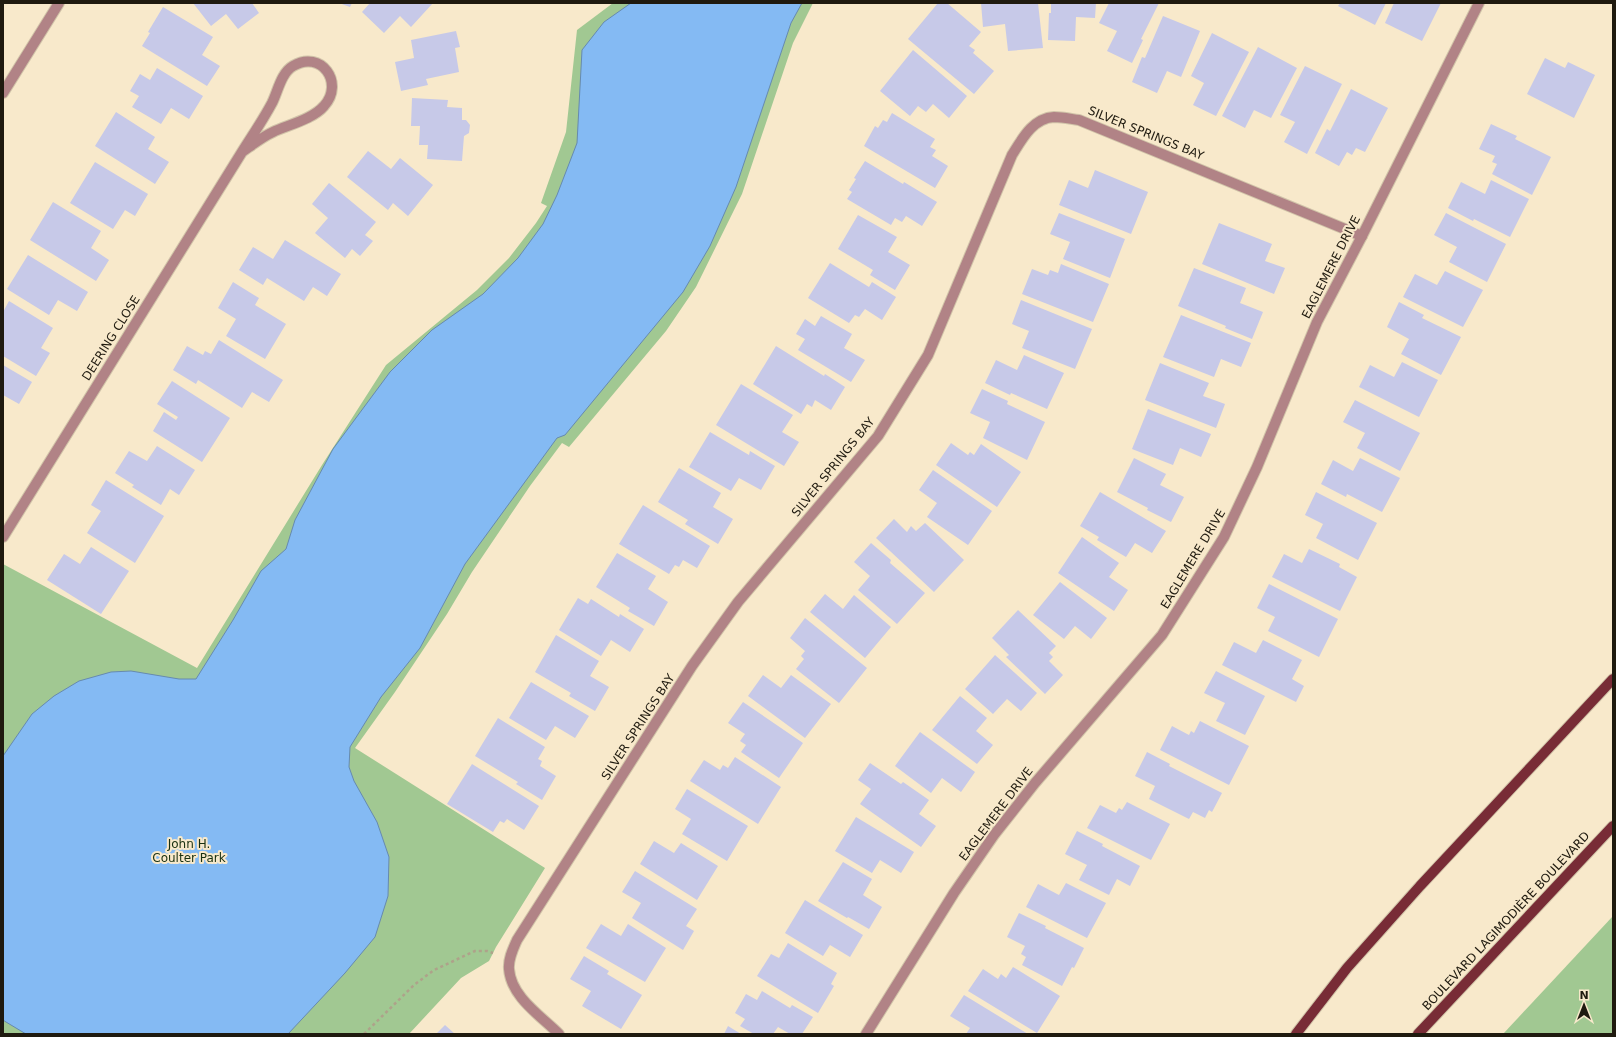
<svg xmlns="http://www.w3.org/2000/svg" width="1616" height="1037" font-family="'DejaVu Sans',sans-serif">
	<rect width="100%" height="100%" fill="#f8e9cb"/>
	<g fill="#a1c892">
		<path d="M613 3H813L793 43 742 194 696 287 666 331 569 447 562 443 530 486 472 572 447 614 395 692 355 748 545 868 496 947 489 961 461 978 409 1034H3V564L197 668 322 465 386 365 477 290 509 258 536 223 547 206 541 203 566 132 577 30Z"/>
		<path d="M1613 916V1034H1503Z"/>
	</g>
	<path fill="#84baf3" stroke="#668aaf" d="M631 3H802L791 23 736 187 710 246 683 292 565 435 557 438 465 564 420 648 381 697 350 747 349 767 354 781 377 822 389 857 388 896 375 937 345 973 288 1034H26L6 1022 3 1020V756L32 714 54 696 79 681 111 672 131 671 179 679H196L233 620 261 571 286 549 295 520 333 449 390 372 432 330 483 294 518 258 543 224 557 195 577 143 582 50 604 22Z"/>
	<g fill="#c7c9e8">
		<path d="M193 3H252L259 13 238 29 226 14 211 26Z"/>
		<path d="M339 3H352L350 7Z"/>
		<path d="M370 3H433L411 27 400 16 384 33 362 12Z"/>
		<path d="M938 3H947L981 32 969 46 975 50 973 53 994 71 974 94 908 39Z"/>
		<path d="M981 3H1038L1043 48 1008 51 1005 24 983 27Z"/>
		<path d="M1051 3H1096L1095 18 1076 17 1075 41 1048 40 1049 13H1051Z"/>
		<path d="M1109 3H1159L1141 39 1143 40 1132 63 1107 51 1117 31 1099 23Z"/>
		<path d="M1340 3H1386L1375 25 1338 6Z"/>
		<path d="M1394 3H1441L1422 41 1385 23Z"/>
		<path d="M163 7 213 37 202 55 220 66 207 86 142 46 150 33 148 32Z"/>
		<path d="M1163 16 1200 31 1181 77 1167 71 1157 93 1132 82 1142 57 1145 58Z"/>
		<path d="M456 31 460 47 455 48 459 72 426 79 428 85 401 91 395 62 414 58 411 40Z"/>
		<path d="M1212 33 1249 52 1216 116 1193 105 1204 83 1191 76Z"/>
		<path d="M1258 47 1297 68 1271 118 1254 110 1245 128 1222 116Z"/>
		<path d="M913 50 967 96 949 118 933 104 926 112 918 106 910 116 880 91Z"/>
		<path d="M1545 58 1565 68 1568 62 1595 75 1574 118 1527 94Z"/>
		<path d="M1305 66 1342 84 1307 154 1284 142 1295 122 1280 115Z"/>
		<path d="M157 68 203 96 189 119 171 108 161 124 132 107 139 96 130 91 140 74 150 80Z"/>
		<path d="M1351 89 1388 108 1365 152 1356 148 1352 155 1347 152 1339 166 1315 153 1327 129 1330 131Z"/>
		<path d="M412 98 448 100 447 107 462 108V120H466L470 125 469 133 464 136 462 161 427 159 428 145H419L420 126H411Z"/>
		<path d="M116 112 155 137 148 149 169 162 155 184 95 146Z"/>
		<path d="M892 113 935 139 930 147 936 150 932 156 948 166 935 188 864 146 875 126 878 128 883 120 887 122Z"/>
		<path d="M1491 124 1517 136 1515 139 1551 157 1532 195 1492 174 1497 164 1492 162 1495 156 1479 149Z"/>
		<path d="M368 151 391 169 400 158 433 185 408 216 393 203 388 210 347 177Z"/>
		<path d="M865 161 903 184 904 182 937 202 922 226 906 216 902 222 895 218 891 225 847 199 852 192 849 190 856 179 854 178Z"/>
		<path d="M95 162 148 194 135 216 125 210 113 229 70 203Z"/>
		<path d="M1095 170 1148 192 1131 234 1059 205 1069 180 1088 188Z"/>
		<path d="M1491 180 1529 199 1510 237 1474 219 1473 221 1448 208 1461 182 1485 194Z"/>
		<path d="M329 183 376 222 365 235 373 241 360 256 352 249 345 258 315 233 328 218 312 204Z"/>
		<path d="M53 202 101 231 91 248 109 260 96 281 30 240Z"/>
		<path d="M1059 213 1125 239 1110 278 1063 259 1070 242 1050 234Z"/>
		<path d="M1446 213 1506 244 1487 282 1449 262 1457 247 1434 235Z"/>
		<path d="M858 215 897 237 888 252 910 265 895 290 870 275 873 270 838 249Z"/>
		<path d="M1219 223 1272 244 1265 261 1285 268 1274 294 1202 264Z"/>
		<path d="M285 240 341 274 327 296 313 287 304 301 267 278 263 285 239 270 253 247 273 259Z"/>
		<path d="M28 255 88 292 77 311 58 300 49 315 7 289Z"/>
		<path d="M830 263 869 287 872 282 896 297 882 320 865 309 859 317 855 315 849 323 808 298Z"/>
		<path d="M1061 264 1109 284 1093 322 1022 294 1032 269 1048 275 1050 270 1058 273Z"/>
		<path d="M1194 268 1246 288 1240 303 1263 312 1252 339 1225 328 1226 326 1178 306Z"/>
		<path d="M1445 271 1483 290 1463 327 1403 297 1415 274 1437 285Z"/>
		<path d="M233 282 259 298 255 305 286 324 265 359 226 336 236 319 218 308Z"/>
		<path d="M1021 300 1092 329 1075 369 1022 348 1029 331 1012 324Z"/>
		<path d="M9 301 53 328 41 348 50 353 36 376 3 356V312Z"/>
		<path d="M1399 302 1424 315 1422 318 1461 337 1441 375 1401 354 1409 339 1387 327Z"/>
		<path d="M1181 315 1251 343 1241 367 1221 359 1214 377 1163 357Z"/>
		<path d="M821 316 852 334 844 348 865 360 851 382 798 350 805 339 796 334 805 319 815 326Z"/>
		<path d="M219 340 283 380 269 402 252 392 242 408 198 380 196 384 173 370 187 346 203 355 205 351 211 354Z"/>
		<path d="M776 346 824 376 825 374 845 387 831 410 815 400 812 407 807 404 801 414 753 384Z"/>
		<path d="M1024 355 1064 373 1047 409 1011 393 1010 395 985 383 996 360 1017 370Z"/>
		<path d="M1402 362 1438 380 1419 417 1359 387 1370 365 1394 377Z"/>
		<path d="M1160 363 1209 383 1203 396 1225 404 1216 428 1145 400Z"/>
		<path d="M3 365 32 382 19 404 3 395Z"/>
		<path d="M172 381 230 418 202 462 153 431 164 412 176 420 178 417 157 404Z"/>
		<path d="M741 384 793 415 782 432 799 442 784 466 716 425Z"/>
		<path d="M982 389 1008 401 1007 404 1045 422 1027 460 983 438 990 422 970 413Z"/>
		<path d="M1355 400 1420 433 1400 471 1357 448 1365 433 1343 422Z"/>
		<path d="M1148 409 1211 434 1201 457 1180 448 1173 465 1132 449Z"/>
		<path d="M710 432 749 455 750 451 775 466 761 490 739 478 731 491 689 467Z"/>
		<path d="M951 443 968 455 970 452 974 455 981 444 1021 472 997 507 936 465Z"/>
		<path d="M157 446 195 470 179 495 170 489 161 505 132 487 134 485 115 473 129 451 147 461Z"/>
		<path d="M1134 458 1166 474 1160 485 1184 497 1171 522 1147 510 1148 508 1117 492Z"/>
		<path d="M1360 458 1400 478 1382 512 1347 494 1346 497 1321 484 1333 460 1353 471Z"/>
		<path d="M679 468 721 493 713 507 733 519 718 544 685 524 688 520 658 502Z"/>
		<path d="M933 470 992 511 968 545 927 517 937 503 919 490Z"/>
		<path d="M106 480 164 516 135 563 87 533 101 511 91 505Z"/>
		<path d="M1100 492 1166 531 1152 553 1135 543 1126 557 1097 540 1099 537 1080 526Z"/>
		<path d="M1316 492 1377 523 1358 560 1316 538 1323 524 1305 515Z"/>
		<path d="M643 505 710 546 697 568 683 560 679 567 675 565 669 574 619 544Z"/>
		<path d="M894 519 907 532 911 526 916 531 925 523 964 560 934 592 876 538Z"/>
		<path d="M1082 537 1119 563 1109 577 1128 590 1114 611 1058 573Z"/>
		<path d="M871 543 891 560 890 563 925 593 897 624 858 590 870 576 854 562Z"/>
		<path d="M91 547 129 571 101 614 47 580 64 554 80 564Z"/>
		<path d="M1309 549 1340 564 1339 567 1357 577 1340 611 1272 577 1284 554 1302 563Z"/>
		<path d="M617 553 656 576 648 589 668 602 654 626 628 611 630 608 596 587Z"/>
		<path d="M1060 582 1107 618 1091 639 1075 626 1064 639 1033 615Z"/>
		<path d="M1269 584 1338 619 1319 657 1268 631 1275 617 1257 608Z"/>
		<path d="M825 594 843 609 854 595 891 627 865 658 810 612Z"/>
		<path d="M578 598 588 604 591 599 619 617 620 614 644 629 630 652 611 640 601 656 559 630Z"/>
		<path d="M1018 610 1056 646 1049 653 1053 657 1049 661 1063 675 1045 694 1006 657 1009 655 992 638Z"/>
		<path d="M805 618 867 668 839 703 796 669 804 659 801 656 805 651 790 638Z"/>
		<path d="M556 635 599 661 590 676 609 687 595 711 569 696 571 693 535 672Z"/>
		<path d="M1263 640 1302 660 1292 679 1304 686 1296 702 1222 665 1234 642 1256 653Z"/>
		<path d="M995 655 1037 693 1021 711 1007 699 993 714 965 689Z"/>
		<path d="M1216 671 1265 696 1245 735 1216 721 1225 703 1204 693Z"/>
		<path d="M763 675 781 688 791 675 831 704 805 738 748 696Z"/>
		<path d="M531 682 589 716 575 738 555 726 546 740 509 718Z"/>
		<path d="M960 696 987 718 976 731 993 745 977 764 932 730Z"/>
		<path d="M743 702 803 743 779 778 741 752 746 745 740 741 745 734 728 723Z"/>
		<path d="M498 718 545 747 538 759 542 761 540 766 556 776 542 800 516 784 518 782 475 756Z"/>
		<path d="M1200 721 1249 746 1229 785 1160 750 1172 726 1189 735 1191 731 1194 733Z"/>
		<path d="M920 732 975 772 961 792 942 778 931 793 895 766Z"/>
		<path d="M1147 752 1170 764 1169 766 1222 793 1212 812 1209 810 1205 818 1193 812 1189 819 1149 799 1155 786 1135 776Z"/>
		<path d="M735 757 781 787 758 824 690 781 704 760 720 770 723 765 728 768Z"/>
		<path d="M870 763 901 784 903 782 929 800 919 814 936 826 921 847 860 804 871 789 858 780Z"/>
		<path d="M472 764 539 806 524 830 507 819 504 823 500 821 493 832 447 804Z"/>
		<path d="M687 789 748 826 727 861 682 834 691 819 675 809Z"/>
		<path d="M1127 802 1170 824 1151 860 1087 828 1100 805 1116 813 1119 808 1122 810Z"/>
		<path d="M856 817 914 852 901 873 880 860 872 873 835 851Z"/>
		<path d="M1077 831 1103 844 1102 846 1140 866 1130 886 1117 879 1109 895 1079 880 1087 865 1065 854Z"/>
		<path d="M654 841 674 853 681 843 718 866 697 900 640 864Z"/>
		<path d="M843 862 872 879 863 895 882 907 869 929 848 917 847 918 818 901Z"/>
		<path d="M635 871 697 909 686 926 694 931 683 950 632 918 641 903 622 892Z"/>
		<path d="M1066 883 1106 903 1087 938 1026 907 1038 884 1059 895Z"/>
		<path d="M805 900 863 935 850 957 830 945 823 956 785 933Z"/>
		<path d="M1019 913 1046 926 1045 928 1084 948 1074 968 1072 967 1062 986 1022 965 1026 957 1021 954 1025 946 1007 937Z"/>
		<path d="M601 924 621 936 628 924 666 948 645 982 586 948Z"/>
		<path d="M788 943 837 973 831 984 834 986 818 1013 757 976 771 954 779 958Z"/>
		<path d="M584 956 609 971 607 974 642 995 621 1029 582 1006 591 991 570 979Z"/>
		<path d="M1013 967 1060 996 1037 1033 968 991 983 969 998 979 1001 974 1006 978Z"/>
		<path d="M762 991 790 1008 792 1005 813 1017 802 1034H790L778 1027 773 1034H754L740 1026 745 1019 735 1013 746 994 757 1000Z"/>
		<path d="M964 995 1028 1034H966L970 1028 950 1016Z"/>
		<path d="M445 1025 455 1034H436Z"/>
		<path d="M728 1026 741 1034H724Z"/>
	</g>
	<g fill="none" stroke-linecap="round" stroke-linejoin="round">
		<defs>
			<g id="minor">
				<path d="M3 537 242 152C252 136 263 120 272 103 278 91 281 73 293 66 321 49 345 83 324 106 313 119 288 125 273 132 262 137 252 145 242 152"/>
				<path d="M559 1034C541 1016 511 997 509 969 508 959 513 949 517 940L692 666 738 602 878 436 928 355 1012 155C1022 139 1033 118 1054 117 1063 117 1071 119 1079 120L1362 236"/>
				<path d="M866 1034 954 893 994 835 1035 783 1162 635 1224 537 1257 467 1317 322 1362 236 1479 3"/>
			</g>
			<path id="tertiary" d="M3 93 59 3"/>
			<g id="primary">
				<path d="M1296 1034 1347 968 1420 886 1613 679"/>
				<path d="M1418 1034 1613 826"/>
			</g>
		</defs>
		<use href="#minor" stroke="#d1c4a9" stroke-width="12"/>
		<use href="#tertiary" stroke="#d1c4a9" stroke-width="12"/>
		<use href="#primary" stroke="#d1c4a9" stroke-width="12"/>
		<path stroke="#aea28a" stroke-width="2.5" stroke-dasharray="3 3" stroke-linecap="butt" d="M364 1034 414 985 434 970 475 951H487L493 953"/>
		<use href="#minor" stroke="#b18386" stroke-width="10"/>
		<use href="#tertiary" stroke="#b18386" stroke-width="10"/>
		<use href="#primary" stroke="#782c36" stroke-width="10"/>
	</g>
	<g text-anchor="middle" stroke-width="4" stroke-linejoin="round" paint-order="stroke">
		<g font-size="12" fill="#1f1a0f" stroke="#f8e9cb">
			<text transform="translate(1146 133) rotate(22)" y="4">SILVER SPRINGS BAY</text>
			<text transform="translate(1331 267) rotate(-63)" y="4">EAGLEMERE DRIVE</text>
			<text transform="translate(111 338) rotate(-58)" y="4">DEERING CLOSE</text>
			<text transform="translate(833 467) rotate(-51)" y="4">SILVER SPRINGS BAY</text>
			<text transform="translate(1193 559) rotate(-59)" y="4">EAGLEMERE DRIVE</text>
			<text transform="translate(638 727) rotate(-57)" y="4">SILVER SPRINGS BAY</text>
			<text transform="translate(996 814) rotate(-53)" y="4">EAGLEMERE DRIVE</text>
			<text transform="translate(1506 921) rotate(-47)" y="4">BOULEVARD LAGIMODIÈRE BOULEVARD</text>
		</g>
		<g font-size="12" fill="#193010" stroke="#f8e9cb">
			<text x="189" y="848">John H.<tspan x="189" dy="14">Coulter Park</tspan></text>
		</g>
	</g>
	<rect width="1616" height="1037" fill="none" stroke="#1f1a0f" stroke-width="8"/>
	<g transform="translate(1584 1005)" stroke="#f8e9cb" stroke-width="3" paint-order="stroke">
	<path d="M0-3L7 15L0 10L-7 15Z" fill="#1f1a0f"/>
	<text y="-6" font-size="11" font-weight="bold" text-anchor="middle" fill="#1f1a0f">N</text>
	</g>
</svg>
